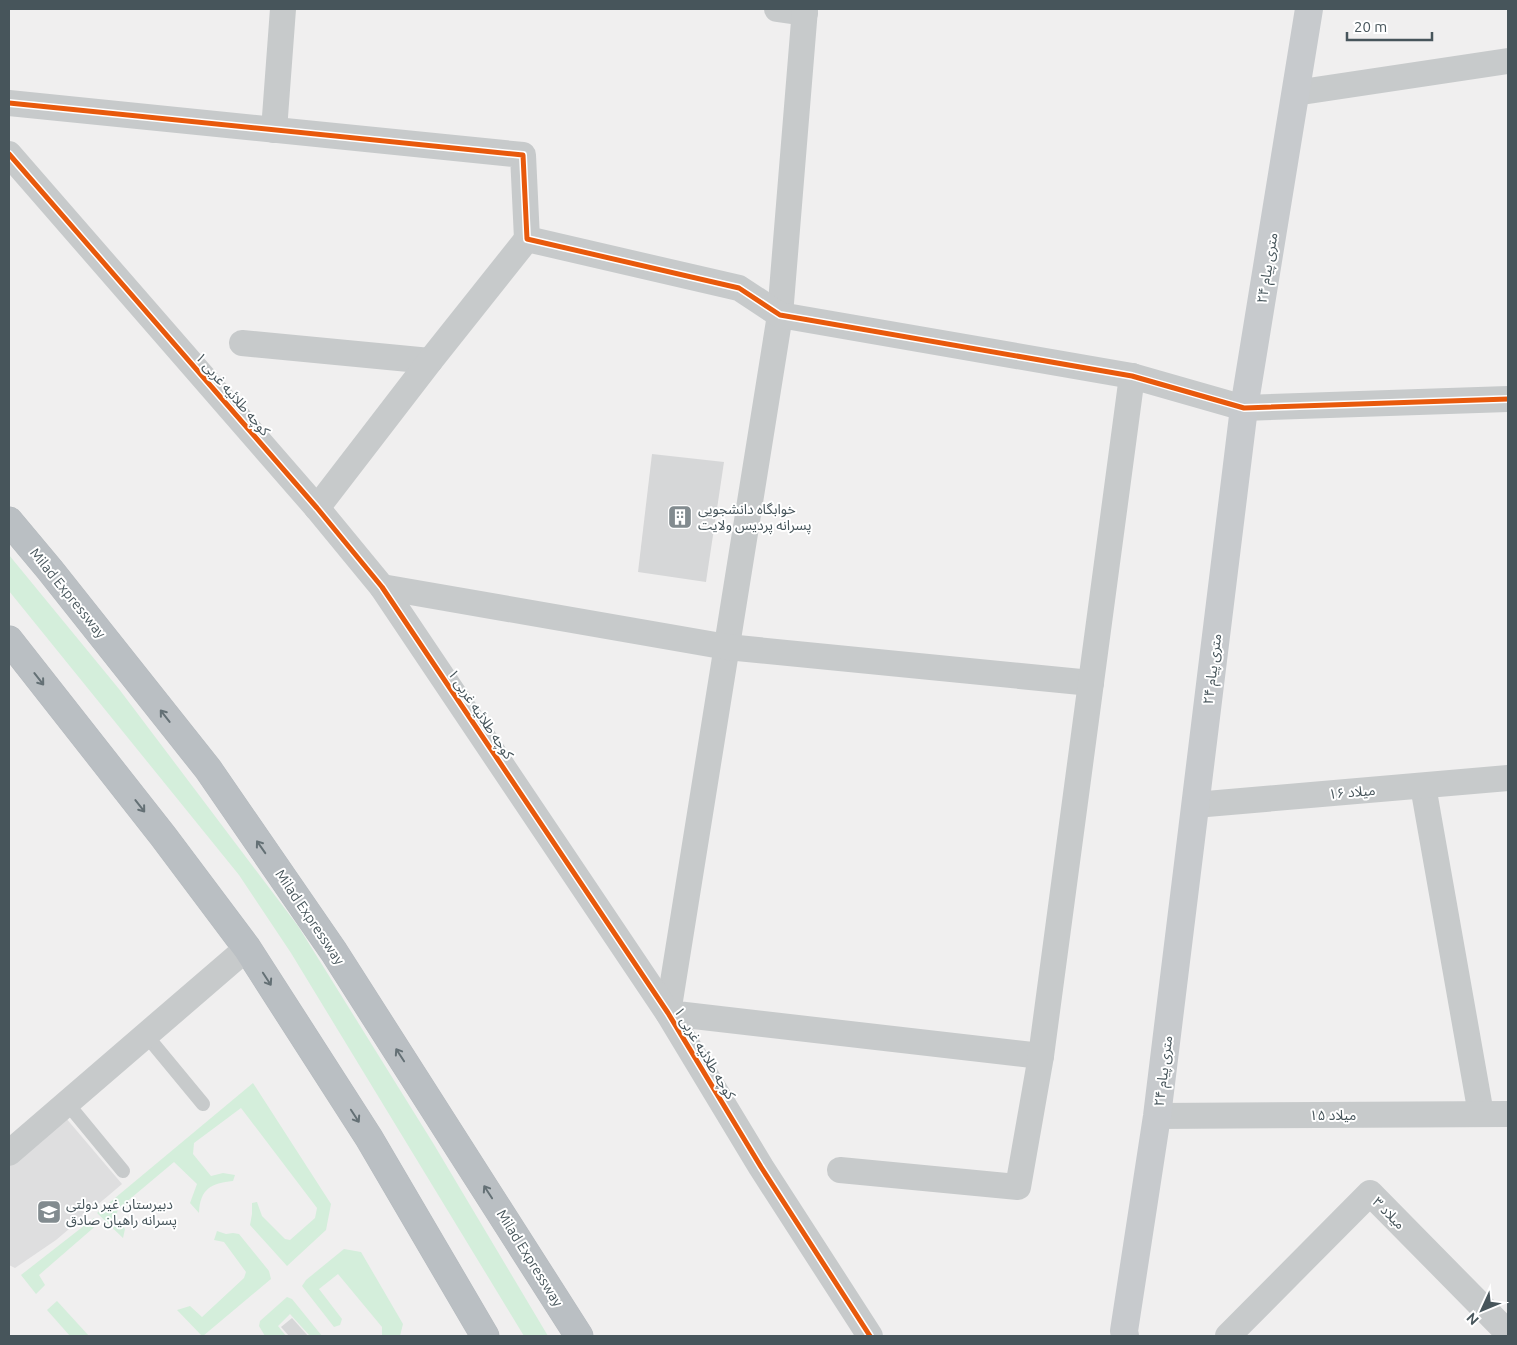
<svg xmlns="http://www.w3.org/2000/svg" width="1517" height="1345" font-family="Ubuntu,'Noto Sans Arabic',sans-serif">
	<rect width="100%" height="100%" fill="#f0efef"/>
	<path fill="#dededf" d="M65 1117 122 1184 56 1240 15 1268 9 1265V1163Z"/>
	<g fill="#d4eedb">
		<path d="M9 555 119 689 298 926 433 1143 548 1336H524L291 953 239 875 9 591Z"/>
		<path d="M253 1083 331 1204 326 1230 287 1266 250 1225 252 1214V1203L257 1202 262 1216 285 1239 290 1240 315 1218 317 1208 241 1108 194 1143 193 1154 211 1176 223 1173 235 1175 233 1181C211 1183 200 1189 199 1213L190 1203 197 1184 174 1162 118 1209 116 1217 125 1229 123 1238 97 1213Z"/>
		<path d="M94 1218 99 1223 39 1275 45 1285 36 1294 21 1275Z"/>
		<path d="M217 1231 226 1234 233 1233 239 1234 269 1271 271 1279 203 1336H202L177 1310 190 1306 202 1317 244 1278 246 1272 224 1242 214 1240Z"/>
		<path d="M344 1249 361 1252 403 1324 400 1336H382V1327L338 1274 319 1289 342 1319 340 1325 334 1327 302 1286 306 1280Z"/>
		<path d="M287 1297 292 1299 322 1336H310L290 1314 278 1326 286 1336H265L259 1326 260 1321Z"/>
		<path d="M57 1301 89 1336H70L47 1310Z"/>
	</g>
	<g fill="#d6d7d8">
		<path d="M652 454 724 462 706 582 638 572Z"/>
		<path d="M292 1318 308 1336H289L281 1327Z"/>
	</g>
	<g fill="none" stroke-linecap="round" stroke-linejoin="round">
		<defs>
			<g id="highway">
				<path d="M9 521 50 570 208 769 334 952 579 1336"/>
				<path d="M9 640 163 836 247 948 369 1138 485 1336"/>
			</g>
		</defs>
		<use href="#highway" stroke="#b5babe" stroke-width="29"/>
		<g stroke="#c7cacb" stroke-width="14">
			<path d="M146 1035 203 1104"/>
			<path d="M67 1103 123 1171"/>
		</g>
		<g stroke="#c7cacb" stroke-width="26">
			<path d="M777 9 805 13"/>
			<path d="M805 9 780 315 668 1013 1041 1056"/>
			<path d="M1295 93 1508 61"/>
			<path d="M9 103 523 155 527 239 739 288 780 315 1132 376 1244 408 1508 399"/>
			<path d="M274 130 283 9"/>
			<path d="M9 154 317 508 382 587 668 1013 761 1167 870 1336"/>
			<path d="M242 343 430 361"/>
			<path d="M317 508 430 361 527 239"/>
			<path d="M382 587 727 647 1091 683"/>
			<path d="M1423 786 1481 1114"/>
			<path d="M1195 805 1508 778"/>
			<path d="M1157 1116 1508 1114"/>
			<path d="M9 1153 247 948"/>
			<path d="M840 1170 1018 1187 1041 1056 1132 376"/>
			<path d="M1228 1336 1370 1193 1508 1333"/>
		</g>
		<path stroke="#c7cacd" stroke-width="28" d="M1125 1336 1124 1331 1157 1116 1244 408 1309 9"/>
		<use href="#highway" stroke="#babfc3" stroke-width="28"/>
		<defs>
			<g id="cycleway">
				<path d="M9 103 523 155 527 239 739 288 780 315 1132 376 1244 408 1508 399"/>
				<path d="M9 154 317 508 382 587 668 1013 761 1167 870 1336"/>
			</g>
		</defs>
		<use href="#cycleway" stroke="#fff" stroke-width="8"/>
		<use href="#cycleway" stroke="#e8590c" stroke-width="5"/>
	</g>
	<defs><path id="oneway-shaft" d="M-6 0H5M1.5-3L5.5 0L1.5 3" fill="none" stroke-width="1.6" stroke-linecap="round" stroke-linejoin="round" transform="scale(1.25)"/></defs>
	<g stroke="#647075">
		<use href="#oneway-shaft" transform="translate(39 679) rotate(52)"/>
		<use href="#oneway-shaft" transform="translate(165 716) rotate(-128)"/>
		<use href="#oneway-shaft" transform="translate(140 806) rotate(52)"/>
		<use href="#oneway-shaft" transform="translate(261 847) rotate(-125)"/>
		<use href="#oneway-shaft" transform="translate(267 979) rotate(57)"/>
		<use href="#oneway-shaft" transform="translate(400 1055) rotate(-123)"/>
		<use href="#oneway-shaft" transform="translate(355 1116) rotate(57)"/>
		<use href="#oneway-shaft" transform="translate(488 1192) rotate(-123)"/>
	</g>
	<defs>
		<symbol id="building-square" viewBox="-11 -11 22 22"><rect x="-9" y="-9" width="18" height="18" rx="4" fill="#828b8f" stroke="#fff"/><path d="M-4-6H4V6H1V3H-1V6H-4ZM-2.5-4.3h1.7v1.8h-1.7ZM.8-4.3h1.7v1.8H.8ZM-2.5-1h1.7V.8h-1.7ZM.8-1h1.7V.8H.8Z" fill="#fff"/></symbol>
		<symbol id="school-square" viewBox="-11 -11 22 22"><rect x="-9" y="-9" width="18" height="18" rx="4" fill="#828b8f" stroke="#fff"/><path d="M0-5L7-2L0 1L-7-2ZM-4 1L0 2.5L4 1V4Q0 6-4 4Z" fill="#fff"/></symbol>
	</defs>
	<g fill-rule="evenodd">
		<use href="#building-square" x="666" y="503" width="28" height="28"/>
		<use href="#school-square" x="35" y="1198" width="28" height="28"/>
	</g>
	<g text-anchor="middle" stroke-width="4" stroke-linejoin="round" paint-order="stroke">
		<g font-size="14" fill="#47555b" stroke="#fff">
			<text transform="translate(1267 268) rotate(-81)" y="5">۲۴ متری پیام</text>
			<text transform="translate(233 394) rotate(49)" y="5">کوچه طلائیه غربی ۱</text>
			<text transform="translate(68 593) rotate(51)" y="5">Milad Expressway</text>
			<text transform="translate(1212 669) rotate(-83)" y="5">۲۴ متری پیام</text>
			<text transform="translate(481 714) rotate(56)" y="5">کوچه طلائیه غربی ۱</text>
			<text transform="translate(1352 792) rotate(-5)" y="5">میلاد ۱۶</text>
			<text transform="translate(310 917) rotate(56)" y="5">Milad Expressway</text>
			<text transform="translate(705 1053) rotate(59)" y="5">کوچه طلائیه غربی ۱</text>
			<text transform="translate(1163 1071) rotate(-83)" y="5">۲۴ متری پیام</text>
			<text x="1333" y="1120">میلاد ۱۵</text>
			<text transform="translate(1389 1213) rotate(45)" y="5">میلاد ۳</text>
			<text transform="translate(530 1258) rotate(58)" y="5">Milad Expressway</text>
		</g>
		<g font-size="14" fill="#47555b" stroke="#fff" text-anchor="start">
			<text x="698" y="514">خوابگاه دانشجویی<tspan x="698" dy="16">پسرانه پردیس ولایت</tspan></text>
			<text x="66" y="1209">دبیرستان غیر دولتی<tspan x="66" dy="16">پسرانه راهیان صادق</tspan></text>
		</g>
	</g>
	<rect width="1517" height="1345" fill="none" stroke="#47555b" stroke-width="20"/>
	<g transform="translate(1482 1310) rotate(226)" stroke="#ffffff" stroke-width="4" paint-order="stroke">
	<path d="M0-4L9 19L0 12L-9 19Z" fill="#47555b"/>
	<text y="-8" font-size="14" font-weight="bold" text-anchor="middle" fill="#47555b">N</text>
	</g>
	<path d="M1347 32v8h85v-8" fill="none" stroke="#47555b" stroke-width="2.5"/>
	<text x="1354" y="32" font-size="15" fill="#47555b" stroke="#ffffff" stroke-width="4" paint-order="stroke">20 m</text>
</svg>
